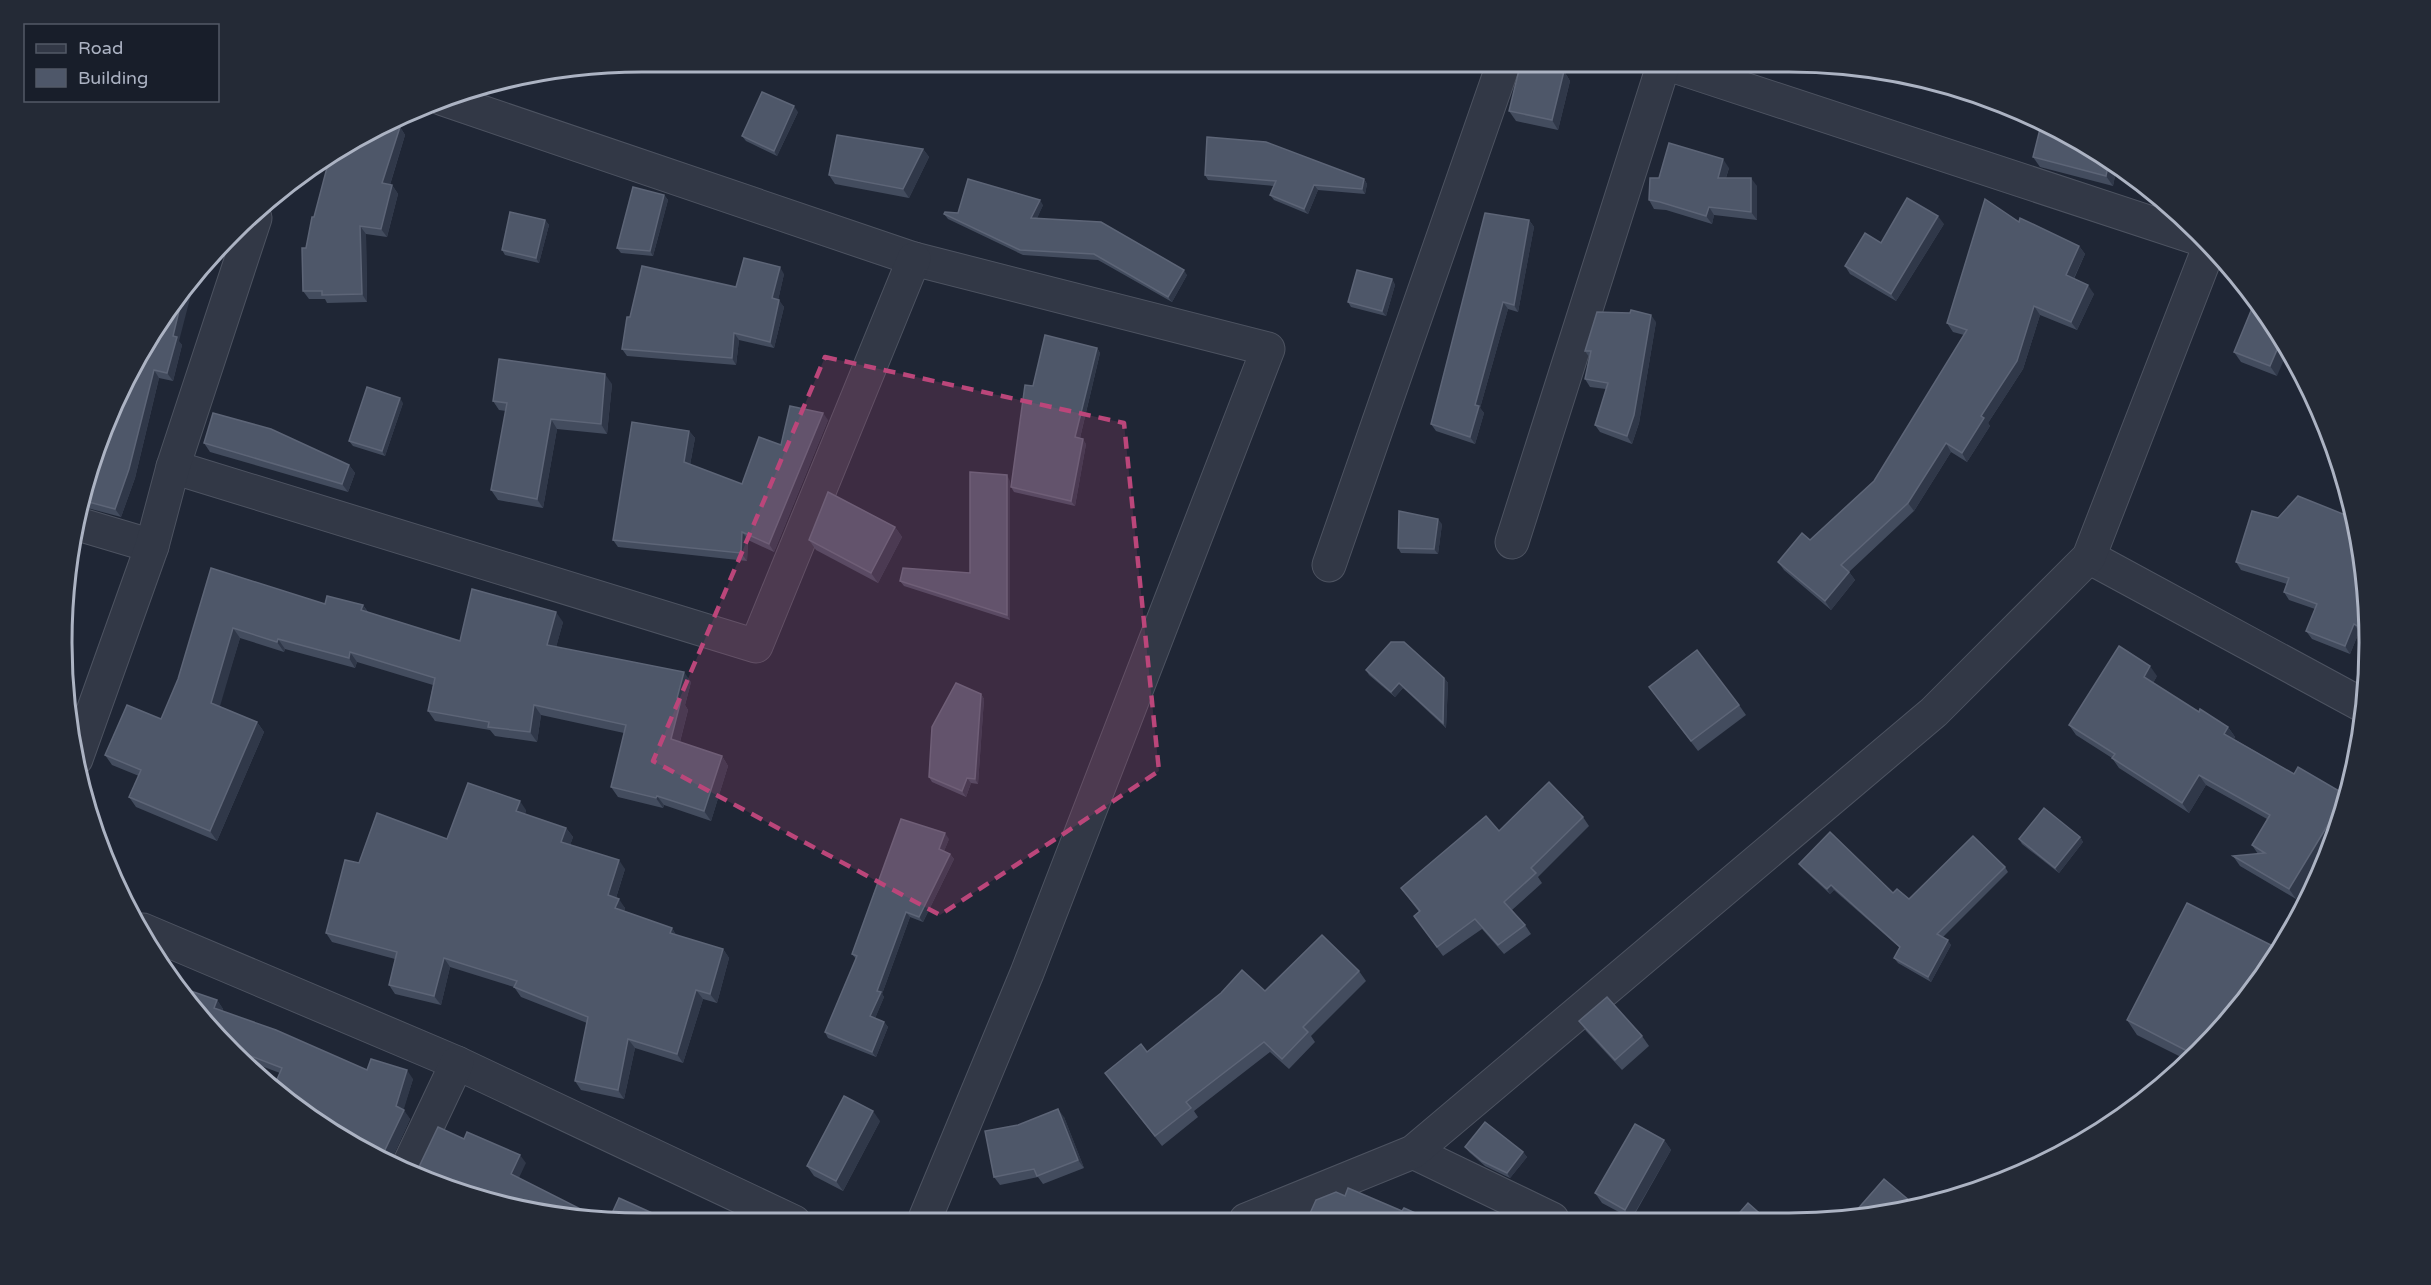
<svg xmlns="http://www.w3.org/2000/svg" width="2431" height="1285" font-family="'Varela Round',sans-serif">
	<rect width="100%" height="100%" fill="#1f2635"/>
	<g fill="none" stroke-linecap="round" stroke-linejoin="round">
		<defs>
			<g id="minor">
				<path d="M1665 63 2206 241"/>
				<path d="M443 99 914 259 1268 349 1027 973 924 1221"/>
				<path d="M173 467 756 646 914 259"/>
				<path d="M78 524 152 546"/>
				<path d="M1512 542 1664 63"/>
				<path d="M2089 557 2364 706"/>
				<path d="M1329 565 1504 62"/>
				<path d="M76 759 152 546 173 467 255 218"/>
				<path d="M143 930 457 1063 794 1222"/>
				<path d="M1413 1152 1552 1219"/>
				<path d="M406 1171 457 1063"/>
				<path d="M1246 1220 1413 1152 1934 712 2089 557 2210 245"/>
			</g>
		</defs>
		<use href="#minor" stroke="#4d5361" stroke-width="35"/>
		<use href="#minor" stroke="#323846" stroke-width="33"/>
	</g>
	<g fill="#434c5e">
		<path d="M1564 71 1570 81 1558 130 1516 121 1509 111Z"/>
		<path d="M798 112 777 156 746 141 742 136Z"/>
		<path d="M400 127 405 135 390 185H392L398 194 387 237 366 234 367 302 327 303 325 299H309L303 291 306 248 314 217Z"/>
		<path d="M2058 129 2117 166 2113 186 2040 167 2033 157Z"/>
		<path d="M923 149 929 157 909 198 835 184 829 175Z"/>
		<path d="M1729 168 1726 178 1757 186V220L1714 215 1712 224 1666 210 1654 209 1649 200 1659 178Z"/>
		<path d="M1205 175 1364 179 1367 184 1365 194 1318 190 1308 214 1274 200 1270 195 1274 186 1208 180Z"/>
		<path d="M664 195 668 200 653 256 621 253 617 248Z"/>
		<path d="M1043 205 1037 218 1187 275 1172 302 1098 260 1023 255 948 219 944 214Z"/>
		<path d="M545 220 549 225 539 263 505 255 502 250Z"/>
		<path d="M1529 220 1534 227 1518 312 1508 309 1480 408 1484 413 1475 444 1436 431 1431 424Z"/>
		<path d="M2019 222 2079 246 2085 254 2074 279 2094 294 2077 330 2040 315 2023 369 1988 423 1990 426 1967 462 1951 452 1914 511 1849 572 1855 580 1831 610 1784 570 1778 562 1810 540 1874 481 1964 335 1953 332 1947 323Z"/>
		<path d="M1944 224 1896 301 1850 274 1845 266 1881 243Z"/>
		<path d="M784 274 778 300 784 307 774 348 739 340 736 365 627 356 622 349 630 317Z"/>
		<path d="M1392 279 1395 285 1386 316 1351 307 1348 302Z"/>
		<path d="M2255 301 2277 376 2241 362 2234 352Z"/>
		<path d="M159 320 182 345 173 381 159 378 135 478 121 517 80 506 81 492Z"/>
		<path d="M1656 322 1639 423 1632 444 1600 432 1595 425 1606 389 1590 387 1585 379 1589 357 1585 351Z"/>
		<path d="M1097 348 1100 353 1080 438 1086 444 1075 506 1014 492 1011 487 1033 386Z"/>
		<path d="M612 384 607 434 557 429 543 508 498 500 491 490 506 411 499 410 493 401Z"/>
		<path d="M403 403 385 456 353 446 349 441Z"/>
		<path d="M828 420 774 552 748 540 747 561 618 547 613 540 689 431 695 438 690 465 742 484 781 445Z"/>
		<path d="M204 443 349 465 355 473 348 492 210 452Z"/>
		<path d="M1010 481V620L904 586 900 581 970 573Z"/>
		<path d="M1442 524 1438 554 1401 553 1398 548Z"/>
		<path d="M895 527 902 537 878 583 816 550 809 540Z"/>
		<path d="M2236 562 2365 567 2367 636 2359 632 2350 654 2312 639 2306 631 2315 609 2289 600 2284 592 2287 584 2241 570Z"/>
		<path d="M211 568 325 604 363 605 368 612 460 641 563 622 556 647 691 682 685 705 688 710 680 742 722 756 728 766 711 821 664 805 663 808 618 797 611 787 624 733 541 715 537 742 495 736 490 730 435 721 428 711 433 685 357 662 355 668 285 649 284 652 240 638 219 706 257 722 264 732 217 841 136 807 129 797 139 776 112 765 105 755 161 719 178 679Z"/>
		<path d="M1366 670 1444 678 1448 683 1446 728 1403 688 1395 697 1369 675Z"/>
		<path d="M2157 676 2153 683 2199 712 2228 727 2235 737 2234 739 2294 774 2296 899 2240 866 2233 856 2258 854 2252 845 2267 819 2206 785 2189 813 2119 768 2112 758 2076 735 2069 725Z"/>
		<path d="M1649 687 1739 705 1746 715 1698 751Z"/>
		<path d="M981 694 984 699 978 784 971 783 966 797 932 782 929 777Z"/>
		<path d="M526 810 525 814 566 828 573 837 570 845 625 869 616 898 625 908 624 911 672 928 676 935 723 949 729 958 717 1003 703 999 683 1063 635 1048 624 1099 581 1090 575 1081 587 1023 521 997 514 987 450 967 441 1005 395 994 389 985 395 959 332 942 326 933 359 863 447 839Z"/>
		<path d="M1583 817 1589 826 1538 877 1542 883 1512 910 1525 925 1531 934 1504 954 1482 929 1443 956 1414 916 1419 912 1401 888 1499 831Z"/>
		<path d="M2080 837 2083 842 2059 873 2022 844 2019 839Z"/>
		<path d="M949 839 944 851 950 854 954 859 923 922 910 917 882 994 884 997 875 1018 884 1022 888 1027 876 1057 828 1038 825 1032 856 959 852 954Z"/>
		<path d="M1799 864 1893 893 1909 899 2005 867 2008 872 1943 937 1951 945 1931 982 1898 963 1894 958 1900 948 1834 890 1830 894 1803 869Z"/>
		<path d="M1359 971 1366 981 1311 1036 1315 1042 1289 1069 1270 1052 1194 1111 1198 1117 1162 1146 1105 1073 1265 991Z"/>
		<path d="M185 989 217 1000 223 1009 222 1011 367 1070 413 1079 403 1110 410 1119 389 1165 385 1163 280 1073 237 1057 231 1053Z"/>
		<path d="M2127 1020 2225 1026 2187 1060 2137 1035Z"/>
		<path d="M1579 1021 1642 1036 1649 1046 1622 1070 1586 1031Z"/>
		<path d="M1064 1117 1084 1168 1043 1184 1038 1177 1000 1185 994 1177Z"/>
		<path d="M880 1121 843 1191 814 1176 807 1166Z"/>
		<path d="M1664 1140 1671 1150 1632 1219 1602 1203 1595 1193Z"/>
		<path d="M1465 1147 1523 1152 1527 1157 1510 1178 1485 1166 1469 1152Z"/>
	</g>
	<g fill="#303849">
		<path d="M1564 71 1570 81 1558 130 1552 120Z"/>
		<path d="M794 106 798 112 777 156 774 151Z"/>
		<path d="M400 127 405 135 388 191 382 183Z"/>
		<path d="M923 149 929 157 909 198 903 189Z"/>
		<path d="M1723 159 1729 168 1723 186 1718 178Z"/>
		<path d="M2109 161 2117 166 2113 186 2106 176Z"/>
		<path d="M1751 178 1757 186V220L1751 212Z"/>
		<path d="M1364 179 1367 184 1365 194 1362 189Z"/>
		<path d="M392 185 398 194 387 237 381 229Z"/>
		<path d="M1314 185 1318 190 1308 214 1304 209Z"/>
		<path d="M664 195 668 200 653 256 650 251Z"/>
		<path d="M1040 200 1043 205 1035 223 1031 218Z"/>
		<path d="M1709 207 1714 215 1712 224 1706 216Z"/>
		<path d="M1938 216 1944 224 1896 301 1891 294Z"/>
		<path d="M545 220 549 225 539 263 536 258Z"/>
		<path d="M1529 220 1534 227 1518 312 1514 305Z"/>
		<path d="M360 226 366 234 367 302 362 294Z"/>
		<path d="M2079 246 2085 254 2071 284 2066 275Z"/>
		<path d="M780 267 784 274 777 305 772 298Z"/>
		<path d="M1184 270 1187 275 1172 302 1168 297Z"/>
		<path d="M1392 279 1395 285 1386 316 1382 311Z"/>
		<path d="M194 283 179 341 182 345 173 381 167 373 173 336 183 294Z"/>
		<path d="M2088 285 2094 294 2077 330 2071 322Z"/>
		<path d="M779 300 784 307 774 348 770 342Z"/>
		<path d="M1503 302 1508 309 1480 408 1484 413 1475 444 1470 437 1475 405Z"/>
		<path d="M2034 306 2040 315 2023 369 1988 423 1990 426 1967 462 1962 453 1981 416Z"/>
		<path d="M1651 315 1656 322 1639 423 1632 444 1627 436Z"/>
		<path d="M734 333 739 340 736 365 732 358Z"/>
		<path d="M2282 338 2289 348 2277 376 2270 366Z"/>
		<path d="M1097 348 1100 353 1079 442 1075 437Z"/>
		<path d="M154 370 159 378 135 478 121 517 115 509Z"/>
		<path d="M605 374 612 384 607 434 601 424Z"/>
		<path d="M400 398 403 403 385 456 382 451Z"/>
		<path d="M823 413 828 420 774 552 769 544Z"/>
		<path d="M551 419 557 429 543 508 537 499Z"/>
		<path d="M689 431 695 438 689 470 684 462Z"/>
		<path d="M1083 439 1086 444 1075 506 1071 501Z"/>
		<path d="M1946 443 1951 452 1914 511 1908 503Z"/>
		<path d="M349 465 355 473 348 492 342 484Z"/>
		<path d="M1007 475 1010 481V620L1007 615Z"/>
		<path d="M1438 519 1442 524 1438 554 1434 549Z"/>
		<path d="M895 527 902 537 878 583 871 573Z"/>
		<path d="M742 532 748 540 747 561 741 553Z"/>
		<path d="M1849 572 1855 580 1831 610 1825 601Z"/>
		<path d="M363 605 369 615 361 610Z"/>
		<path d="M556 612 563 622 554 655 547 645Z"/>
		<path d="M2354 624 2359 632 2350 654 2345 646Z"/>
		<path d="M233 628 240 638 218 713 211 703Z"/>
		<path d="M278 639 285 649 284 652 277 642Z"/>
		<path d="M350 652 357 662 355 668 349 658Z"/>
		<path d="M2150 666 2157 676 2151 686 2144 677Z"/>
		<path d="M684 672 691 682 685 705 688 710 678 749 671 739 677 698Z"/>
		<path d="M1444 678 1448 683 1446 728 1443 723Z"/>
		<path d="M1399 683 1403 688 1395 697 1391 692Z"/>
		<path d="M981 694 984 699 978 784 975 779Z"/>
		<path d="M534 705 541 715 537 742 530 732Z"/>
		<path d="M257 722 264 732 217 841 210 831Z"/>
		<path d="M2228 727 2235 737 2231 744 2224 734Z"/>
		<path d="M722 756 728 766 711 821 704 811Z"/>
		<path d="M2199 775 2206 785 2189 813 2182 803Z"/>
		<path d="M967 778 971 783 966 797 962 791Z"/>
		<path d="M2346 795 2348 798 2333 837 2296 899 2289 889Z"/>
		<path d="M657 796 664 805 663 808 656 798Z"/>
		<path d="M520 801 526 810 522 820 516 811Z"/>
		<path d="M566 828 573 837 568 851 561 842Z"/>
		<path d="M945 833 949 839 943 854 939 849Z"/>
		<path d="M2080 837 2083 842 2059 873 2055 868Z"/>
		<path d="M950 854 954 859 923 922 919 917Z"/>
		<path d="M619 860 625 869 614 904 608 895Z"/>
		<path d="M1831 885 1834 890 1830 894 1827 889Z"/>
		<path d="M619 899 625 908 622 917 615 908Z"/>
		<path d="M906 912 910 917 882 994 884 997 874 1021 870 1016 877 991Z"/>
		<path d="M672 928 678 938 670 933Z"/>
		<path d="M1948 940 1951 945 1931 982 1928 977Z"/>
		<path d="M723 949 729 958 717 1003 710 994Z"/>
		<path d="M444 958 450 967 441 1005 434 996Z"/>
		<path d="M696 990 703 999 683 1063 677 1054Z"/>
		<path d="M217 1000 223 1009 220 1017 214 1008Z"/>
		<path d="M884 1022 888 1027 876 1057 872 1052Z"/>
		<path d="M628 1039 635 1048 624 1099 618 1090Z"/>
		<path d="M407 1070 413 1079 403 1112 404 1110 410 1119 389 1165 382 1161 383 1154 396 1106Z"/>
		<path d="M1058 1109 1064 1117 1084 1168 1078 1160Z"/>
		<path d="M873 1111 880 1121 843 1191 836 1181Z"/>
		<path d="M1664 1140 1671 1150 1631 1219 1625 1210Z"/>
		<path d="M1523 1152 1527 1157 1510 1178 1507 1173Z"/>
		<path d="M520 1155 526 1163 517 1182 511 1174Z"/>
		<path d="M1910 1201 1913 1206 1904 1208Z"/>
		<path d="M661 1217 665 1222H659Z"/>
	</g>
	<g fill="#4e5769" stroke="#5d6577" stroke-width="1.5">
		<path d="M1521 62H1526L1564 71 1552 120 1509 111Z"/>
		<path d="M762 92 794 106 774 151 742 136Z"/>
		<path d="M394 125 400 127 382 183 392 185 381 229 360 226 362 294 322 295V291H303L302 248H306L312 217H314L329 160Z"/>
		<path d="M2041 125 2058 129 2109 161 2106 176 2033 157Z"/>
		<path d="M837 135 923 149 903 189 829 175Z"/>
		<path d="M1207 137 1266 142 1364 179 1362 189 1314 185 1304 209 1270 195 1276 181 1205 175Z"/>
		<path d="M1669 143 1723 159 1718 178H1751V212L1709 207 1706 216 1660 202 1649 200 1650 178H1659Z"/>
		<path d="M968 179 1040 200 1031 218 1101 222 1184 270 1168 297 1094 254 1020 250 944 214 945 212 958 213Z"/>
		<path d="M633 187 664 195 650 251 617 248Z"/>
		<path d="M1907 198 1938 216 1891 294 1845 266 1865 233 1881 243Z"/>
		<path d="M1985 199 2019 222 2020 218 2079 246 2066 275 2088 285 2071 322 2034 306 2017 361 1981 416 1984 418 1962 453 1946 443 1908 503 1841 565 1849 572 1825 601 1778 562 1802 533 1810 540 1874 481 1967 330 1947 323Z"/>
		<path d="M510 212 545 220 536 258 502 250Z"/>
		<path d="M1485 213 1529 220 1514 305 1503 302 1475 405 1479 406 1470 437 1431 424Z"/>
		<path d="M744 258 780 267 772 298 779 300 770 342 734 333 732 358 622 349 627 317H630L642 266 736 287Z"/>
		<path d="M1357 270 1392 279 1382 311 1348 302Z"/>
		<path d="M183 294 173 336 177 337 167 373 154 370 129 469 115 509 81 500V492L159 320Z"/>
		<path d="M2255 301 2282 338 2270 366 2234 352Z"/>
		<path d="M1631 310 1651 315 1634 415 1627 436 1595 425 1608 383 1585 379 1591 351H1585L1597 312 1630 313Z"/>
		<path d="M1045 335 1097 348 1075 437 1083 439 1071 501 1011 487 1025 385 1033 386Z"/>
		<path d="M499 359 605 374 601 424 551 419 537 499 491 490 507 403 493 401Z"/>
		<path d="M367 387 400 398 382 451 349 441Z"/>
		<path d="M790 406 823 413 769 544 742 532 741 553 613 540 632 422 689 431 684 462 742 484 759 437 781 445Z"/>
		<path d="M213 413 271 429 349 465 342 484 204 443Z"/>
		<path d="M970 472 1007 475V615L900 581 903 568 970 573Z"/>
		<path d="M828 492 895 527 871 573 809 540Z"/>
		<path d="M2298 496 2353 518 2365 567 2367 631 2354 624 2345 646 2306 631 2317 604 2284 592 2289 578 2236 562 2252 511 2278 518Z"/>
		<path d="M1399 511 1438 519 1434 549 1398 548Z"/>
		<path d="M211 568 325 604 327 596 363 605 361 610 460 641 472 589 556 612 547 645 684 672 677 698 681 700 671 739 722 756 704 811 657 796 656 798 611 787 626 725 534 705 530 732 488 727 489 722 428 711 435 678 350 652 349 658 278 639 277 642 233 628 211 703 257 722 210 831 129 797 141 770 105 755 127 705 161 719 178 679Z"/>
		<path d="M1391 642H1404L1444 678 1443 723 1399 683 1391 692 1366 670Z"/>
		<path d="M2119 646 2150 666 2144 677 2199 712 2200 709 2228 727 2224 734 2294 774 2298 767 2346 795 2289 889 2233 856 2265 853 2252 845 2270 815 2199 775 2182 803 2112 758 2115 754 2069 725Z"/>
		<path d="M1697 650 1739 705 1691 741 1649 687Z"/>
		<path d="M956 683 981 694 975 779 967 778 962 791 929 777 932 727Z"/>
		<path d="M1549 782 1583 817 1531 868 1536 873 1504 902 1525 925 1498 945 1475 919 1437 947 1414 916 1420 911 1401 888 1486 816 1499 831Z"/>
		<path d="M468 783 520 801 516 811 566 828 561 842 619 860 608 895 619 899 615 908 672 928 670 933 723 949 710 994 696 990 677 1054 628 1039 618 1090 575 1081 588 1017 514 987 517 981 444 958 434 996 389 985 397 952 326 933 345 860 359 863 377 813 447 839Z"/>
		<path d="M2044 808 2080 837 2055 868 2019 839Z"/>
		<path d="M901 819 945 833 939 849 950 854 919 917 906 912 877 991 881 992 870 1016 884 1022 872 1052 825 1032 857 956 852 954Z"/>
		<path d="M1830 832 1893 893 1897 889 1909 899 1973 836 2005 867 1937 934 1948 940 1928 977 1894 958 1900 947 1831 885 1827 889 1799 864Z"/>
		<path d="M2187 903 2277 948 2225 1026 2193 1054 2127 1020Z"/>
		<path d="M1322 935 1359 971 1303 1027 1308 1032 1282 1059 1264 1042 1186 1102 1191 1108 1155 1136 1105 1073 1141 1044 1147 1052 1221 993 1242 970 1265 991Z"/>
		<path d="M185 989 217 1000 214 1008 276 1030 367 1070 371 1059 407 1070 396 1106 404 1110 383 1154 382 1161 275 1084 282 1068 227 1047Z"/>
		<path d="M1607 997 1642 1036 1615 1060 1579 1021Z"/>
		<path d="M844 1096 873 1111 836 1181 807 1166Z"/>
		<path d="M1058 1109 1078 1160 1037 1176 1034 1169 994 1177 985 1131 1018 1125Z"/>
		<path d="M1485 1122 1523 1152 1507 1173 1482 1161 1465 1147Z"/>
		<path d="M1635 1124 1664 1140 1625 1210 1595 1193Z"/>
		<path d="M438 1127 464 1139 467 1132 520 1155 511 1174 606 1222 492 1204 414 1174 417 1171Z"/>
		<path d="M1884 1179 1910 1201 1904 1208 1865 1218 1849 1219Z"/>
		<path d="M1348 1188 1402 1211 1404 1208 1431 1220H1307L1316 1200 1336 1192 1345 1196Z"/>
		<path d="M619 1198 661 1217 659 1222H608Z"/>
		<path d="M1748 1203 1766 1219H1734Z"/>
	</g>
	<path fill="#bb467a" fill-opacity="0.2" stroke="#bb467a" stroke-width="4.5" stroke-dasharray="12 8" stroke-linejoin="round" d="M825 357 1124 423 1159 771 940 915 653 761Z"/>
	<path d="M0 0H2431V1285H0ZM642 72H1789A570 570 0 0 1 2359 642V643A570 570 0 0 1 1789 1213H642A570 570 0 0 1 72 643V642A570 570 0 0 1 642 72Z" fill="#242a36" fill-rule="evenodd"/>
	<path fill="none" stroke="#acb3c3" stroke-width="3" d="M642 72H1789A570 570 0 0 1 2359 642V643A570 570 0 0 1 1789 1213H642A570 570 0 0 1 72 643V642A570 570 0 0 1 642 72Z"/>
	<rect x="24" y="24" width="195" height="78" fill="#181e2a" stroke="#535a67" stroke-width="1.5"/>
	<rect x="36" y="44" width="30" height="9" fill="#323846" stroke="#535a67" stroke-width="1.5"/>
	<text x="78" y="54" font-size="18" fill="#acb3c3">Road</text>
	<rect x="36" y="69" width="30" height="18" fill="#4e5769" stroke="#535a67" stroke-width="1.5"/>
	<text x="78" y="84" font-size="18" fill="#acb3c3">Building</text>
</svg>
